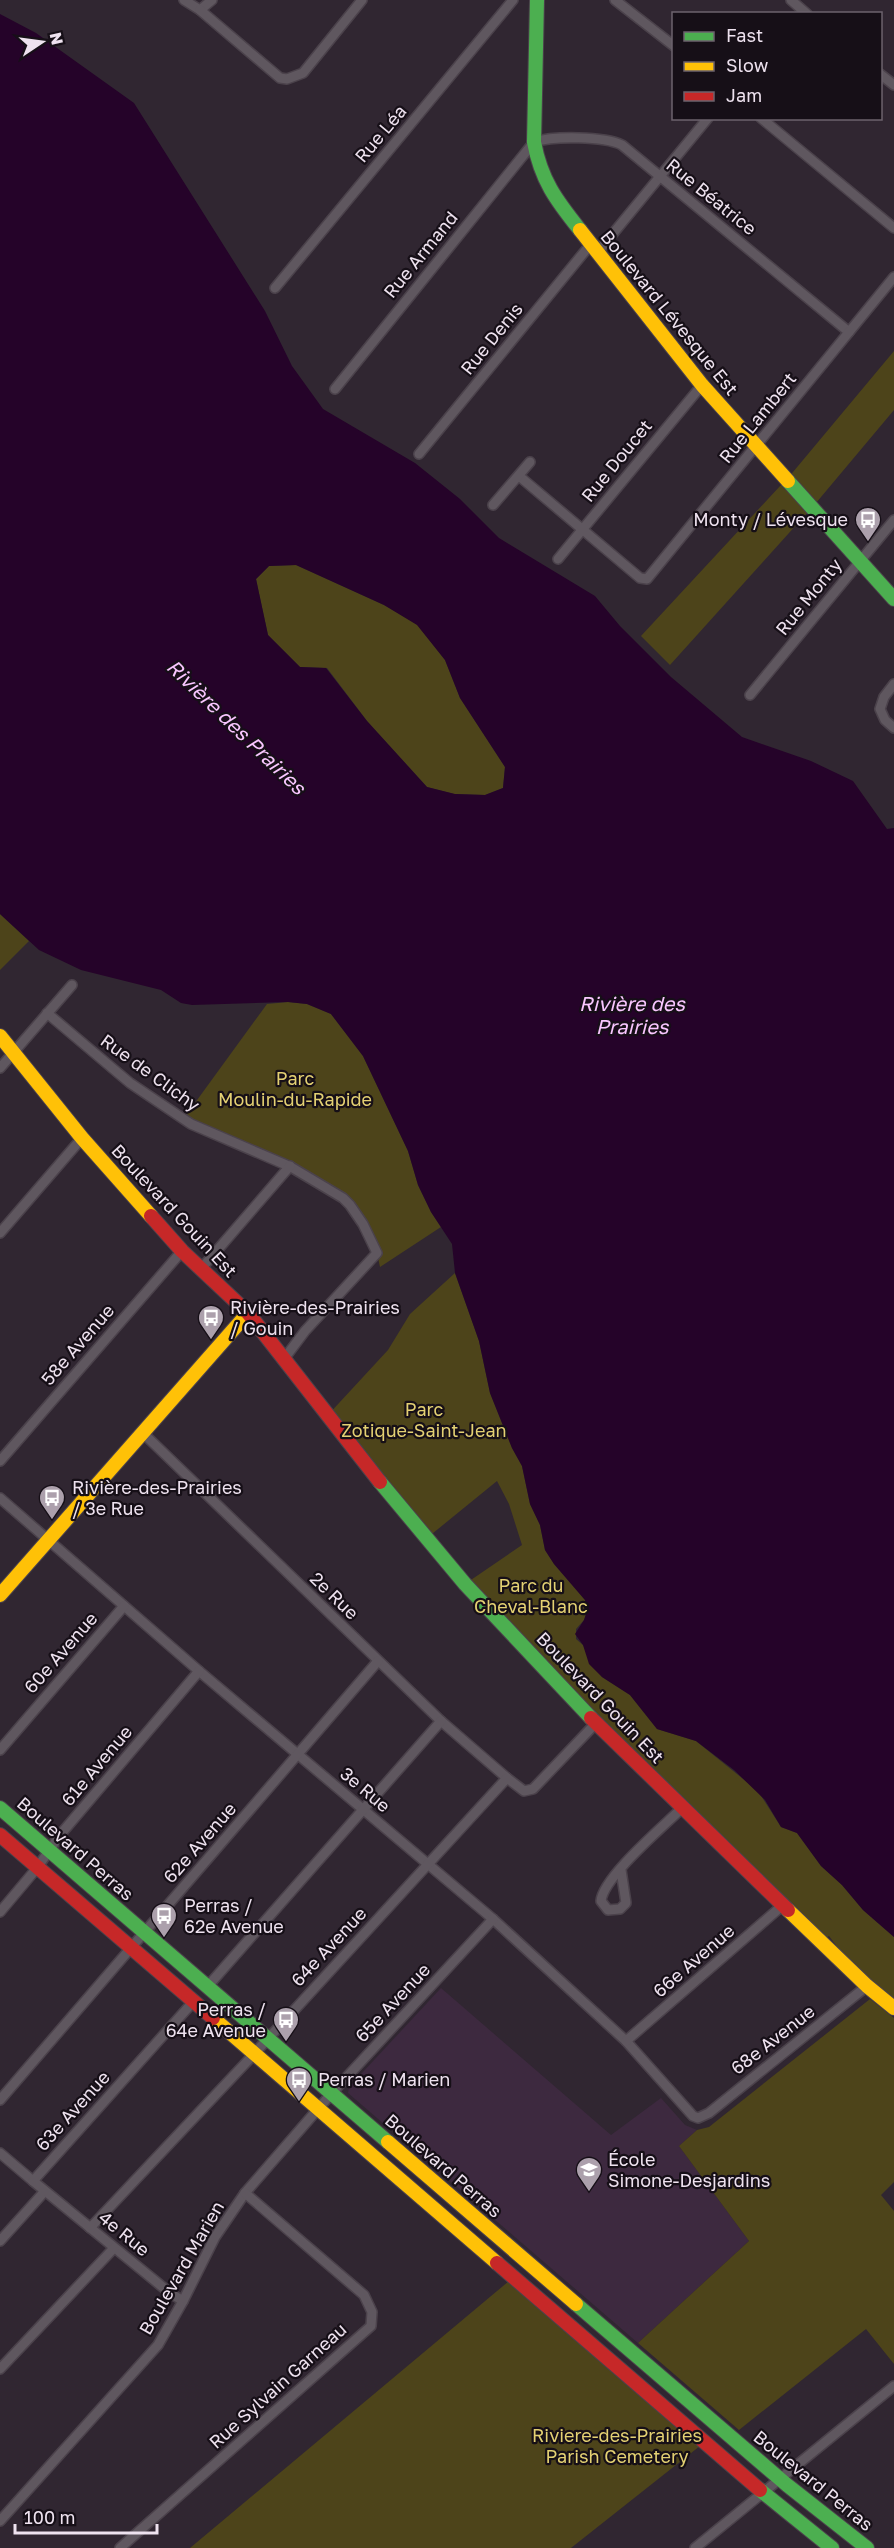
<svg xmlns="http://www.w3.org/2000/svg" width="894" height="2548" font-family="'Golos Text',sans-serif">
	<rect width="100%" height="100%" fill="#302631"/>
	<path fill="#3d293f" d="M441 1988 611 2135 661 2098 685 2125 697 2130 679 2146 749 2241 638 2343 348 2093 349 2087Z"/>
	<g fill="#4d441a">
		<path d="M894 351V410L816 503 670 665 641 636 793 472Z"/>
		<path d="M296 565 384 605 417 624 445 660 460 698 505 767 503 788 485 795 454 794 427 787 367 721 327 668 300 667 268 635 256 579 269 566Z"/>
		<path d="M0 914 29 941 0 970Z"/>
		<path d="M288 1002 307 1004 331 1014 363 1056 408 1151 418 1185 431 1212 441 1227 380 1267 377 1253 343 1198 184 1118 267 1004Z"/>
		<path d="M455 1273 479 1341 490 1393 512 1448 522 1466 530 1504 540 1525 545 1550 554 1564 585 1600 587 1611 584 1620 576 1629V1639L583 1645 602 1677 630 1695 657 1729 696 1741 758 1791 781 1827 797 1833 821 1866 842 1885 863 1910 894 1937V2009L867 1986 829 1936 826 1938 783 1905 465 1584 522 1545 509 1504 497 1481 427 1538 327 1416 388 1350 410 1314Z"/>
		<path d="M870 1999 894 2018V2182L881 2195 894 2211V2364L866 2329 739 2430 638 2343 749 2241 679 2146 697 2130 709 2127Z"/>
		<path d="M509 2281 618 2377 625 2372 705 2442 571 2548H190Z"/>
	</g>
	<path fill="#250329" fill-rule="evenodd" d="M0 14 36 33 134 103 265 311 292 366 323 409 415 463 460 499 499 538 595 596 620 626 671 677 742 737 811 761 853 781 887 829 894 828V1937L863 1910 842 1885 821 1866 797 1833 781 1827 765 1800 734 1770 696 1741 657 1729 630 1695 602 1677 589 1664 583 1645 575 1634 584 1620 587 1611 585 1600 554 1564 545 1550 540 1525 530 1504 522 1466 512 1448 490 1393 479 1341 455 1273 452 1244 431 1212 418 1185 408 1151 363 1056 331 1014 307 1004 288 1002 192 1005 181 1003 161 990 81 970 39 950 0 914ZM296 565 384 605 417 625 445 660 460 698 505 767 503 788 485 795 455 794 427 787 367 721 326 668 300 667 268 635 256 579 269 566Z"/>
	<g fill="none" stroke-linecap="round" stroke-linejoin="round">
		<defs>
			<g id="street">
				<path d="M184 0 200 10 212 0"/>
				<path d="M615 0 674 46"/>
				<path d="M791 0 807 14"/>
				<path d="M200 10 280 78 287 79 303 73 362 0"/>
				<path d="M880 74 894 85"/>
				<path d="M761 118 894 228"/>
				<path d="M597 253 708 118"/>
				<path d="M275 288 513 0"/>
				<path d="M335 389 534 142C553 136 604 136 622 145L849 332"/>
				<path d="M419 454 590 245"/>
				<path d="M519 476 640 578 647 579 894 277"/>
				<path d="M493 505 530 462"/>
				<path d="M558 559 702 385"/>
				<path d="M894 684 884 697 880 709 885 720 894 728"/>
				<path d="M750 695 894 520"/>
				<path d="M47 1013 130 1083 191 1124 291 1167 343 1198 350 1205 363 1224 377 1253 305 1331 284 1359"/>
				<path d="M0 1068 72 985"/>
				<path d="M0 1233 82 1138"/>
				<path d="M201 1269 290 1166"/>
				<path d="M143 1433 441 1721 507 1778"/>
				<path d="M0 1461 182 1251"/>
				<path d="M0 1498 199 1671 493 1919 626 2041 693 2116 698 2118 709 2113 867 1986"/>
				<path d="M0 1750 124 1606"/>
				<path d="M621 1870 626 1903 620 1909 608 1910 601 1901C603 1877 664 1826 682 1808"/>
				<path d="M0 1912 37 1868 60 1835 199 1671"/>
				<path d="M208 1986 441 1721"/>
				<path d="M626 2041 783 1905"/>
				<path d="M0 2100 378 1661"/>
				<path d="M0 2153 33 2181"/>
				<path d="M90 2228 254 2054 507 1778 524 1791 533 1789 596 1723"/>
				<path d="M0 2241 45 2191"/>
				<path d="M183 2301 170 2293 33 2181 193 2002"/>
				<path d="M0 2369 114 2248"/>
				<path d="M0 2521 158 2345 183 2301 215 2237 245 2193 331 2094 493 1919"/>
				<path d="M120 2548 371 2326 372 2312 364 2295 245 2193"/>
				<path d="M695 2548 894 2386"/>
			</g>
			<g id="fast">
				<path d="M537 0 534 142C541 180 556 200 580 230"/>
				<path d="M788 481 894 599"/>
				<path d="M380 1482 465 1584 591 1718"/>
				<path d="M0 1808 388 2142"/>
				<path d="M576 2304 787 2485 867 2548"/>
				<path d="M760 2490 832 2548"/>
			</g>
			<g id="slow">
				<path d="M580 230 702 385 788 481"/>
				<path d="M0 1036 82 1138 151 1216"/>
				<path d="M0 1595 248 1313"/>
				<path d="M788 1910 867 1986 894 2008"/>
				<path d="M213 2018 497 2263"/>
				<path d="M388 2142 576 2304"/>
			</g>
			<g id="jam">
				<path d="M151 1216 182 1251 248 1313 380 1482"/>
				<path d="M591 1718 788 1910"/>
				<path d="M0 1835 213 2018"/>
				<path d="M497 2263 760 2490"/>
			</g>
		</defs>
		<use href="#street" stroke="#4b424b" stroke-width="12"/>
		<use href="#fast" stroke="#4b424b" stroke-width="16"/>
		<use href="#slow" stroke="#4b424b" stroke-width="16"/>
		<use href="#jam" stroke="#4b424b" stroke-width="16"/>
		<use href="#street" stroke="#5f575f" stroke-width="9"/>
		<use href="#fast" stroke="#4caf50" stroke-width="14"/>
		<use href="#slow" stroke="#ffc107" stroke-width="14"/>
		<use href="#jam" stroke="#c62828" stroke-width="14"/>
	</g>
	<defs>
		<symbol id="bus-pin" viewBox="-11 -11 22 30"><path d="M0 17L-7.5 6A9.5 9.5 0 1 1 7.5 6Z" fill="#aca0ac" stroke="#160f17"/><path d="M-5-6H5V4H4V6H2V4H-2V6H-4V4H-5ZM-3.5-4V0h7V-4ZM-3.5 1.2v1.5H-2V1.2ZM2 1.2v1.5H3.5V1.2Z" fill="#fff"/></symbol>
		<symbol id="school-pin" viewBox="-11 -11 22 30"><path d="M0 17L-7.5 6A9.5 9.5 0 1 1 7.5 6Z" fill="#aca0ac" stroke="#160f17"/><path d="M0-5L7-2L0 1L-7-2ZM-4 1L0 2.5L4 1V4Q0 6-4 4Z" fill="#fff"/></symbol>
	</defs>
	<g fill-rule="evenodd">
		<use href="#bus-pin" x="853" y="505" width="30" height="40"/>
		<use href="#bus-pin" x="196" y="1303" width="30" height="40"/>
		<use href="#bus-pin" x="37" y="1483" width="30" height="40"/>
		<use href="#bus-pin" x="149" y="1901" width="30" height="40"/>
		<use href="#bus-pin" x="271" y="2005" width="30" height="40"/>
		<use href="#bus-pin" x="284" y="2065" width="30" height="40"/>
		<use href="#school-pin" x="574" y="2155" width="30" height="40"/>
	</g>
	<g text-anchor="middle" stroke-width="4.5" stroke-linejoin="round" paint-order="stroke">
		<g font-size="18" fill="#eee2ef" stroke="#160f17">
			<text transform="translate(381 134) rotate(-50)" y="6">Rue Léa</text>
			<text transform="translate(711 197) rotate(39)" y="6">Rue Béatrice</text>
			<text transform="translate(421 255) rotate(-51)" y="6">Rue Armand</text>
			<text transform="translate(669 313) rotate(51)" y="6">Boulevard Lévesque Est</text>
			<text transform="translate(492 339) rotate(-51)" y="6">Rue Denis</text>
			<text transform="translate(758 418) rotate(-51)" y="6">Rue Lambert</text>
			<text transform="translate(617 461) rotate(-51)" y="6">Rue Doucet</text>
			<text transform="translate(809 597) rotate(-51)" y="6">Rue Monty</text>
			<text transform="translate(150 1073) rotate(36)" y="6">Rue de Clichy</text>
			<text transform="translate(174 1211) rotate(47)" y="6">Boulevard Gouin Est</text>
			<text transform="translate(78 1345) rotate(-49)" y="6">58e Avenue</text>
			<text transform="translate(334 1596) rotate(44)" y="6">2e Rue</text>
			<text transform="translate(61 1653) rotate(-49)" y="6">60e Avenue</text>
			<text transform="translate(600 1698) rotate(46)" y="6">Boulevard Gouin Est</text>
			<text transform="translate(97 1766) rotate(-50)" y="6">61e Avenue</text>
			<text transform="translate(365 1790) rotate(40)" y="6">3e Rue</text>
			<text transform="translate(200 1843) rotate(-49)" y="6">62e Avenue</text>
			<text transform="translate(75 1849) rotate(41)" y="6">Boulevard Perras</text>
			<text transform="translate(329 1947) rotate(-47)" y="6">64e Avenue</text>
			<text transform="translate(694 1961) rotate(-41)" y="6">66e Avenue</text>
			<text transform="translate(393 2003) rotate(-47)" y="6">65e Avenue</text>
			<text transform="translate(773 2040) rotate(-38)" y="6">68e Avenue</text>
			<text transform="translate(73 2111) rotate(-48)" y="6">63e Avenue</text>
			<text transform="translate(443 2166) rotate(41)" y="6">Boulevard Perras</text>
			<text transform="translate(124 2234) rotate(39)" y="6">4e Rue</text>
			<text transform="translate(182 2268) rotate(-60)" y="6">Boulevard Marien</text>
			<text transform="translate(278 2386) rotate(-42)" y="6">Rue Sylvain Garneau</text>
			<text transform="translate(813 2481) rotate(39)" y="6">Boulevard Perras</text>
		</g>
		<g font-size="18" fill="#eee2ef" stroke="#160f17" text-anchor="start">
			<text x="848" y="526" text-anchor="end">Monty / Lévesque</text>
			<text x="230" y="1314">Rivière-des-Prairies<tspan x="230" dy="21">/ Gouin</tspan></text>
			<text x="72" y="1494">Rivière-des-Prairies<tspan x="72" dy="21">/ 3e Rue</tspan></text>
			<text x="184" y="1912">Perras /<tspan x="184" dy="21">62e Avenue</tspan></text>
			<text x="266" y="2016" text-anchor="end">Perras /<tspan x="266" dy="21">64e Avenue</tspan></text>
			<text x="318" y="2086">Perras / Marien</text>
			<text x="608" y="2166">École<tspan x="608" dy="21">Simone-Desjardins</tspan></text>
		</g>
		<g font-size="18" fill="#e4d173" stroke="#160f17">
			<text x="295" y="1085">Parc<tspan x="295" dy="21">Moulin-du-Rapide</tspan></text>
			<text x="424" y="1416">Parc<tspan x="424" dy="21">Zotique-Saint-Jean</tspan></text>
			<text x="531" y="1592">Parc du<tspan x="531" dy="21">Cheval-Blanc</tspan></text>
			<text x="617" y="2442">Riviere-des-Prairies<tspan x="617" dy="21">Parish Cemetery</tspan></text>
		</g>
		<g font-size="20" font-style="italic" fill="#f9c6ff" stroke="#160f17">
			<text transform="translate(236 727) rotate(44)" y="7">Rivière des Prairies</text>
			<text x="632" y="1011">Rivière des<tspan x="632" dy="23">Prairies</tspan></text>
		</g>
	</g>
	<rect x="672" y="12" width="210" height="108" fill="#160f17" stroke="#6c636d" stroke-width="1.5"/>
	<rect x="684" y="32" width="30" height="9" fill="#4caf50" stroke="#6c636d" stroke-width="1.5"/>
	<text x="726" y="42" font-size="18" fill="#eee2ef">Fast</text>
	<rect x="684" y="62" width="30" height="9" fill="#ffc107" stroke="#6c636d" stroke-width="1.5"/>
	<text x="726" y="72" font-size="18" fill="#eee2ef">Slow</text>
	<rect x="684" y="92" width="30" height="9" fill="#c62828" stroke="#6c636d" stroke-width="1.5"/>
	<text x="726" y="102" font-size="18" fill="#eee2ef">Jam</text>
	<g transform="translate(42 42) rotate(77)" stroke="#160f17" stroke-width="4.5" paint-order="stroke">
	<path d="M0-4.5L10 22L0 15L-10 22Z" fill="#eee2ef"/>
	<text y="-9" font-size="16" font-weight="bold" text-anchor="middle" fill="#eee2ef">N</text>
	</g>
	<path d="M15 2524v9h142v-9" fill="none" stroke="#eee2ef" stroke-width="3"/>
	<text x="24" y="2524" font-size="18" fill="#eee2ef" stroke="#160f17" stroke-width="4.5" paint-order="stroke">100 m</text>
</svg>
